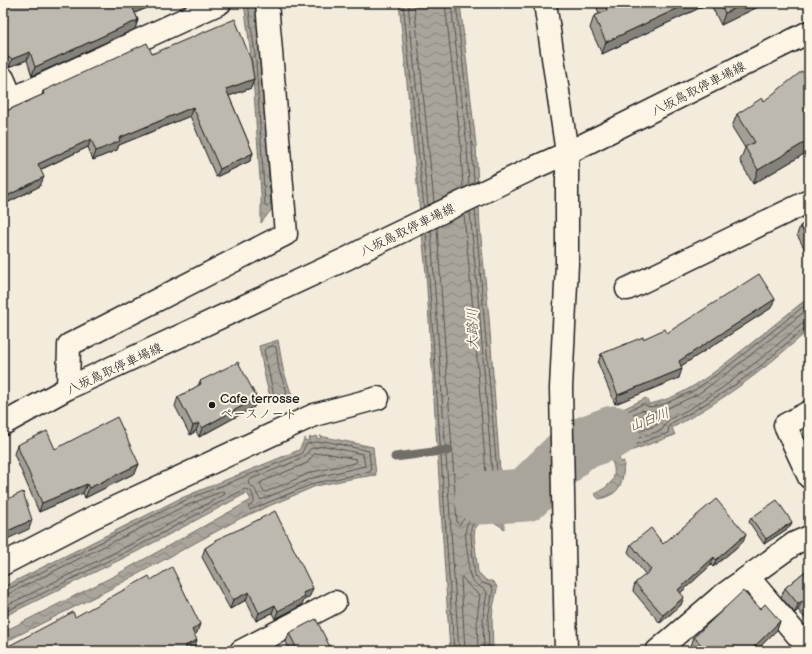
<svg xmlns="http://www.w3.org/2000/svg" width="812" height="654" font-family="'Balsamiq Sans','Klee One',sans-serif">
	<defs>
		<pattern id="water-waves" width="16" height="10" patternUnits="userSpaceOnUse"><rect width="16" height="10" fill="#aaa59b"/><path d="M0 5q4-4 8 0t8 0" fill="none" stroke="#8a867e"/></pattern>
	</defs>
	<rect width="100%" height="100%" fill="#f3ecdd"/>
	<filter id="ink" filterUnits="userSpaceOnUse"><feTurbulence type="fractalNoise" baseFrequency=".025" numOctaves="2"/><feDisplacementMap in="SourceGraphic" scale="8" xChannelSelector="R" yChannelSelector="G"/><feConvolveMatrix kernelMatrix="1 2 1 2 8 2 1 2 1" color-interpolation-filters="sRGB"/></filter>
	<g filter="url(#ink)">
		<g fill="url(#water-waves)" stroke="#716e68">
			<path d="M244 3H257L275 205 261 223V193L252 63Z"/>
			<path d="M399 3H460L476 145 480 228 489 318 501 485 533 490 534 499 531 500 530 503 504 512V529C496 522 491 521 480 522L475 529 474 536 478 572 487 581H492L496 585 497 589 493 608 492 619 493 651H450L426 273Z"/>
			<path d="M809 297V330C794 342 780 355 765 367 736 390 705 410 672 428L675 435 625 453 619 456 620 462 624 461C623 482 622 494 599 499L594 494 605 488 613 480C617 465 611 457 599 449V446L592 449 593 452 574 457 572 423 583 426 592 421 604 418 646 398 649 404C687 397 719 368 749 345 769 329 789 313 809 297Z"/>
			<path d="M278 340 283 369 292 396 272 403 266 382 259 346Z"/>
			<path d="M317 436V439L321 438 320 436 373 447 376 475 355 478 316 486 241 518 114 587 3 643V632L114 576 251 500 247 493 136 552 3 617V587L179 499 299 450 305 438 306 441 310 440 309 438Z"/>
		</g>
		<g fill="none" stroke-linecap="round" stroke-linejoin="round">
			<g stroke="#55534f" stroke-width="1">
				<path d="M248 3 256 62 265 205 267 207 271 203 268 162"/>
				<path d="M403 3 424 207"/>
				<path d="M408 3 428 205"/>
				<path d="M414 3 434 202"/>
				<path d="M445 3 461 146 463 189"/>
				<path d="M451 3 467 146 469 186"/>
				<path d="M456 3 472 146 474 183"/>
				<path d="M475 209 498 485 501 489 528 494 529 496 526 500 502 509 499 519 487 517 479 518C476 521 472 524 471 528 470 531 474 572 475 575 478 581 484 585 490 585L493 589 488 619 489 651"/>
				<path d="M470 212 480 319 493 485C495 494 503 494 512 496L513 498 512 500 500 504 494 513C459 513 465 531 468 557 469 563 468 572 471 578 475 585 482 587 487 592L483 618 484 651"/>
				<path d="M437 228 457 523 459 525C470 512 471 507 490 506L495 499 489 493 487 486 474 320 464 215"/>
				<path d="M431 231 459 651"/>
				<path d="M426 233 454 651"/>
				<path d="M809 302 731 364 695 390 662 405 649 407 643 404 606 421 593 425 585 430 578 429V450L580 451C588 449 591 443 599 442L614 455 623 449 668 433 669 427 670 424C703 406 734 387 763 364 777 352 791 339 805 328L809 327"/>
				<path d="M809 308 734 368 698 394 664 410 650 412 642 410 608 426 595 429 583 435V442L585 443 594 438 600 437 614 448 622 444 662 430 668 420 691 408 722 388 759 360 802 324 809 322"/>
				<path d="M273 346 276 347 279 370 287 392 286 394 276 397 274 396 264 350 265 349Z"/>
				<path d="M641 417 650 418 658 417 660 419 657 425 615 441 612 440 608 435 609 432Z"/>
				<path d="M325 446 363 454 365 466 313 478 261 500C255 494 258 489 248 483L249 480 303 458 306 455 310 449Z"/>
				<path d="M326 453 356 459 357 461 355 463 312 472 266 492 263 491 260 484 261 482 307 463 314 454Z"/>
				<path d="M3 590H6L181 502 301 454C303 451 304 447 306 445 311 441 319 443 325 441L369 451 371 470 370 472 315 483 250 510 248 507 254 503V499L251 491 245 489 134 548 3 613"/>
				<path d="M3 595 8 594 183 507 223 491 225 492V494L132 544 3 607"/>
				<path d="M465 651 461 579 462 577 470 587 480 595 477 618 478 651"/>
			</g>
			<path stroke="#716e68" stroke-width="9" d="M395 457 449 450"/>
			<path stroke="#aaa59b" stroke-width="53" d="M481 498 526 495 576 446 613 432"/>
			<defs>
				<g id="minor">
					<path d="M545 3 567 153V264L561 388 566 651"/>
					<path d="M3 78 12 99"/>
					<path d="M3 103 220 3"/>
					<path d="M627 289 809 201"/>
					<path d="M68 388 69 345 286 234 267 3"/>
					<path d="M809 412 785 425 809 477"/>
					<path d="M3 564 94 517 314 415 378 398"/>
					<path d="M748 577 809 649"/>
					<path d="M241 651 335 602"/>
					<path d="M657 651 719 598 795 543 809 537"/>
				</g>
				<path id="secondary" d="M3 424 68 388 348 258 369 247 531 169 567 153 809 32"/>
			</defs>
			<use href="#minor" stroke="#1c1c1c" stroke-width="25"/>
			<use href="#secondary" stroke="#1c1c1c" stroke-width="25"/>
			<use href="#minor" stroke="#fcf5e5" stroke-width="22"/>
			<use href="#secondary" stroke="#fcf5e5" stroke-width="22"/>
		</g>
		<g fill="#a39f96" stroke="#1c1c1c">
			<path d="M3 3 147 8 135 13 138 20 135 29 32 76 27 60 9 67 4 66Z"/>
			<path d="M598 3H766L721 25 710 3 602 54 590 28 594 16 599 14 597 8Z"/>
			<path d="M152 54 254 79 251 88 229 96 253 153 250 161 216 177 190 116 119 145 117 150 93 160 88 147 40 170V186L3 205V110L4 112 42 95 43 91Z"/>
			<path d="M737 114 804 154 753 184 740 161 745 148 732 127Z"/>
			<path d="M809 221V257L797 235 800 226Z"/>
			<path d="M771 308 681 366 679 378 615 404 598 363 601 354 643 339Z"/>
			<path d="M200 381 257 398 254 407 199 437 196 431 190 435 175 406 178 397 198 386Z"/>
			<path d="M17 445 55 449 139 464 135 473 85 498 83 493 39 512 14 454Z"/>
			<path d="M751 518 790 527 764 544 749 522Z"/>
			<path d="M746 534 743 542 713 567 711 565 680 593 681 605 660 623 633 591 635 583 646 575 628 552 631 544H663Z"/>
			<path d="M215 540 310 596 304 600 302 605 275 619 272 613 256 621 246 600 230 609 202 557 205 548 215 542Z"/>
			<path d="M809 568V623L798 610 795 613 781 597 785 588Z"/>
			<path d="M760 609 780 621 777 630 756 651H695L691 646 694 637Z"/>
			<path d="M289 633 332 651H290L286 642Z"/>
		</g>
		<g fill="#85827a" stroke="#1c1c1c">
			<path d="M141 3H149L147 8 129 15 132 6Z"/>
			<path d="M689 3H710L602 54 606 42Z"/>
			<path d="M746 3H766L721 25 725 13Z"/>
			<path d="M138 20 135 29 32 76 35 67Z"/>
			<path d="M30 52 27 60 9 67 12 59Z"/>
			<path d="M7 57 4 66H3V58Z"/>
			<path d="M254 79 251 88 223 98 226 89Z"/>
			<path d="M193 107 190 116 119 145 117 150 93 160 96 151 119 138Z"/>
			<path d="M91 139 88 147 35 172 38 164Z"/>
			<path d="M809 140V149L804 154 753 184 758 170Z"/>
			<path d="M253 153 250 161 216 177 220 169Z"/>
			<path d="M44 177 40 186 3 205V198Z"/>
			<path d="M775 299 771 308 675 370 679 361Z"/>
			<path d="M682 369 679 378 615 404 618 395Z"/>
			<path d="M257 398 254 407 199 437 202 428Z"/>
			<path d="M199 423 196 431 190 435 193 426Z"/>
			<path d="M139 464 135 473 85 498 89 488Z"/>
			<path d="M87 484 83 493 39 512 42 503Z"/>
			<path d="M32 520 29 529 3 541V533Z"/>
			<path d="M792 522 790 527 764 544 766 539Z"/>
			<path d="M746 534 743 542 713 567 716 560Z"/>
			<path d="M714 557 711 565 675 598 678 590Z"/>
			<path d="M313 588 310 596 304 600 302 605 275 619 278 611 303 593Z"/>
			<path d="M249 592 246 600 230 609 233 600Z"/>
			<path d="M684 597 681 605 660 623 663 615Z"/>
			<path d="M802 601 798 610 795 613 798 604Z"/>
			<path d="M275 605 272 613 256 621 259 613Z"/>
			<path d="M780 621 777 630 756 651H750Z"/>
			<path d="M200 624 197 633 189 639 192 630Z"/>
			<path d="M197 640 194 649 190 651H184L185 646Z"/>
		</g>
		<g fill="#beb9ae" stroke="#1c1c1c">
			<path d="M3 3H141L132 6 138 20 35 67 30 52 12 59 7 57 3 58Z"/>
			<path d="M604 3H689L606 42 594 16 607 11Z"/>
			<path d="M720 3H746L725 13Z"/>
			<path d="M235 19 251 60 254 79 226 89 253 153 220 169 193 107 119 138 120 141 96 151 91 139 38 164 44 177 3 198V110L4 112 44 94 43 91 147 43 152 54Z"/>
			<path d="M802 71 809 80V140L758 170 745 147 755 142 737 114 762 98 764 101Z"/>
			<path d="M809 221V242L800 226Z"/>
			<path d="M759 274 775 299 679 361 682 369 618 395 601 354 643 337V339L665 329 667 333Z"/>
			<path d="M238 362 257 398 202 428 199 423 193 426 178 397 201 384 200 381Z"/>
			<path d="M117 417 139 464 89 488 87 484 42 503 17 445 47 431 55 449Z"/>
			<path d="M23 492 32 520 3 533V501Z"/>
			<path d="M716 499 746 534 716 560 714 557 678 590 684 597 663 615 635 583 651 570 631 544 651 528 663 544Z"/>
			<path d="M777 500 792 522 766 539 751 518Z"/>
			<path d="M275 511 313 588 303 593 305 597 278 611 275 605 259 613 249 592 233 600 205 548 216 541 215 540 242 528Z"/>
			<path d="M172 567 200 624 192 630 197 640 185 646 188 651H3V649L73 612 75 617 149 576 151 580Z"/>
			<path d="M809 568V610L802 601 798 604 785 588Z"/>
			<path d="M743 591 760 609 765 604 780 621 750 651H703L705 649 694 637Z"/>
			<path d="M316 619 332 651H298L289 633Z"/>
		</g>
	</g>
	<circle fill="#1c1c1c" stroke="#fcf5e5" stroke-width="1.5" cx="212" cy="405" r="4"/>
	<g text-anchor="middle" stroke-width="4" stroke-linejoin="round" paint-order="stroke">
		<g font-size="13" fill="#1c1c1c" stroke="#fcf5e5">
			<text transform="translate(698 88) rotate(-27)" y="5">八坂鳥取停車場線</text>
			<text transform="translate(407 229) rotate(-26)" y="5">八坂鳥取停車場線</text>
			<text transform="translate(114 368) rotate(-25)" y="5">八坂鳥取停車場線</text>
		</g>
		<g font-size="13" fill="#1c1c1c" stroke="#fcf5e5" text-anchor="start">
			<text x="220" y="403">Cafe terrosse<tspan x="220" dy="15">ペースノート</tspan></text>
		</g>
		<g font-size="14" font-style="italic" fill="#55534f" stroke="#fcf5e5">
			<text transform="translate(472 329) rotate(-91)" y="5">大路川</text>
			<text transform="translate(649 419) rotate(-21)" y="5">山白川</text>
		</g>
	</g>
	<rect width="812" height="654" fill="none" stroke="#fcf5e5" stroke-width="16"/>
	<rect x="8" y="8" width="796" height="638" fill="none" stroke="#1c1c1c" stroke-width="1.5" filter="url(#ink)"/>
</svg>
